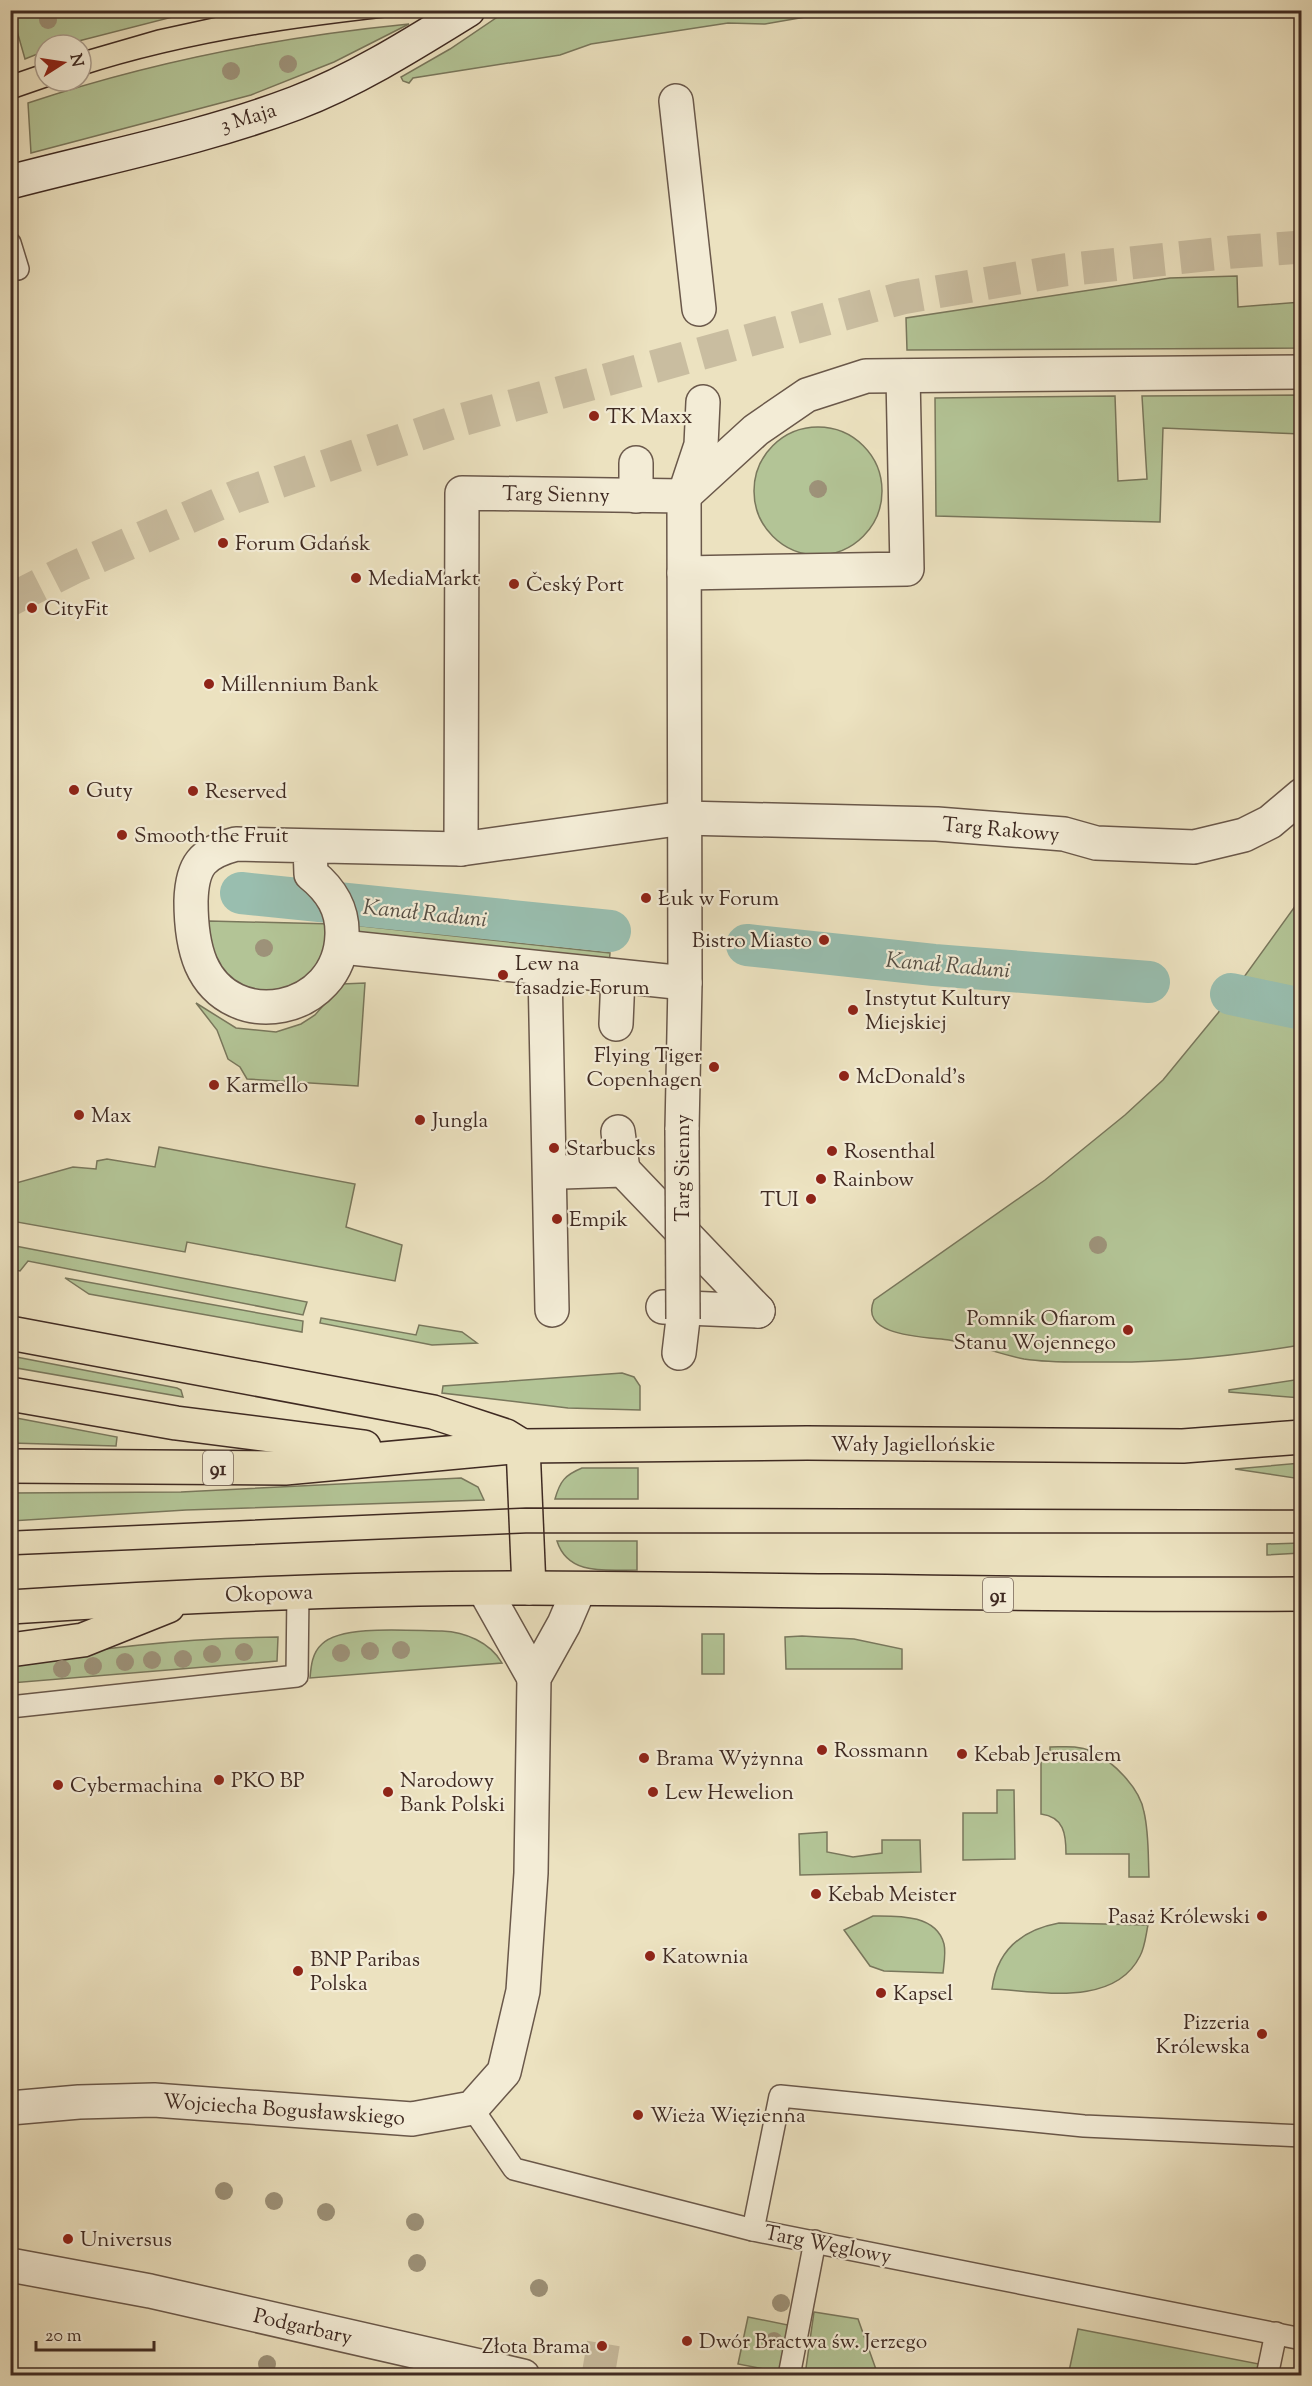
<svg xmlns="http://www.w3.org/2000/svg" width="1312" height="2386" font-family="'Sorts Mill Goudy',serif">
	<rect width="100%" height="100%" fill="#ece2c0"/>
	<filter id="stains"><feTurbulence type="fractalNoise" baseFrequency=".00333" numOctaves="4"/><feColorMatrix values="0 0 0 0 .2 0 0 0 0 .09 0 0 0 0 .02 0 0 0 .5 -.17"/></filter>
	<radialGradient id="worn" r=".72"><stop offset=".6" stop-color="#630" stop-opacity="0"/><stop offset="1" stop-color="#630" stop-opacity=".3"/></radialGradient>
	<g fill="#b3c496" stroke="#79775c" stroke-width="1.5">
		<path d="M11 10H196V11L63 45H45V51L25 59Z"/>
		<path d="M543 11V10L840 11 765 24 728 23 591 44 560 55 413 78 409 83 403 81 401 77 450 49 499 16Z"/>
		<path d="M409 24 334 62 251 95 31 153 28 103C153 61 278 37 409 24Z"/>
		<path d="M1237 276 1238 307 1301 302V348L907 350 906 318 1170 278Z"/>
		<path d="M1301 395V434L1163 428 1160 522 936 516 935 398 1115 396 1118 481 1147 479 1142 396Z"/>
		<circle cx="818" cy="491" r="64"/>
		<path d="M1301 898V1345C1234 1356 1170 1363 1102 1362 1076 1362 1050 1363 1024 1359 999 1354 974 1344 949 1340 927 1337 858 1337 874 1300L1045 1180 1125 1115 1163 1080 1218 1013Z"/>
		<path d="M209 921 333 924C324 1014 206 1016 209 921Z"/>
		<path d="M353 925 610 953 609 965 354 938Z"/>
		<path d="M365 983 358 1086 247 1079 240 1067 228 1059 217 1030 196 1003 236 1028 276 1032 301 1024 315 1015 342 984Z"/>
		<path d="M159 1147 355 1184 346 1227 402 1245 395 1281 187 1242 185 1252 11 1221 16 1183 73 1167 96 1169 97 1161 107 1159 155 1167Z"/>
		<path d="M10 1245 307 1302 303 1315 28 1261 20 1271 11 1269Z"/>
		<path d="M65 1278 303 1321 302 1332 89 1294Z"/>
		<path d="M321 1318 416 1335 419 1325 462 1332 477 1343 432 1345 320 1323Z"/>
		<path d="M11 1356 177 1388 181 1390 183 1397 11 1367Z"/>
		<path d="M622 1373 634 1377 640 1386V1410L568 1408 442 1393 443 1386Z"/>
		<path d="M1301 1379V1398L1229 1392V1390Z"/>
		<path d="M11 1417 117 1437 116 1446 11 1443Z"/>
		<path d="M1301 1463V1479L1235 1469Z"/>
		<path d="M582 1468H638V1499H555C560 1481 565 1475 582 1468Z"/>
		<path d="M461 1478 478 1487 484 1500 186 1510 11 1521V1493L181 1492Z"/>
		<path d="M557 1541H637V1570C606 1570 568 1576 557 1541Z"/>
		<path d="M1301 1543V1553L1267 1555V1544Z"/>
		<path d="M442 1631C465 1632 490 1642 502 1663L310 1678C311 1666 312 1653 322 1644 342 1624 413 1631 442 1631Z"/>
		<rect x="702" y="1634" width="22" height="40"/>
		<path d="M802 1636 854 1639 902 1649V1669H786L785 1637Z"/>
		<path d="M278 1637 277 1661 11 1683V1664C99 1647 187 1638 278 1637Z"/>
		<path d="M1050 1747C1063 1747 1078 1745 1091 1751 1113 1761 1140 1788 1144 1812 1149 1833 1148 1856 1149 1877H1129V1854H1066C1066 1834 1064 1817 1041 1814V1760L1050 1759Z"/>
		<path d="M997 1790H1014L1015 1859 963 1860V1813H997Z"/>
		<path d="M827 1832V1852L853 1857 882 1853V1840H920L921 1872 800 1875 799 1834Z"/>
		<path d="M873 1916C897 1916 936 1914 944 1944 946 1952 944 1964 943 1973L884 1971 870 1966 844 1930Z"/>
		<path d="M1059 1923 1148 1925C1146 1934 1145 1947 1140 1956 1114 2008 1038 1991 992 1989 997 1950 1021 1930 1059 1923Z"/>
		<path d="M814 2312 858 2319 878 2375H805Z"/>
		<path d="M748 2317 788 2325 779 2372 738 2364Z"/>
		<path d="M1078 2329 1259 2364 1256 2375 1068 2376Z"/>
	</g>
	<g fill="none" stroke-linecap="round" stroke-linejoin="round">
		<g stroke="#99beaf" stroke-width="42">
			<path d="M241 893 610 931"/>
			<path d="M747 945 934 965 1149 982"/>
			<path d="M1231 994 1302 1009"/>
		</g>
		<path stroke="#c9bda0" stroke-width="33" stroke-dasharray="33 16" stroke-linecap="butt" d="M598 2376 605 2334"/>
		<path stroke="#c9bda0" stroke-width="33" stroke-dasharray="33 16" stroke-linecap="butt" d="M10 600 73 568 237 496 461 420 902 298 1064 270 1233 252 1302 247"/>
		<defs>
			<g id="lane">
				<path d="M10 243 18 269"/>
				<path d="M10 1707 297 1676 298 1592"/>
				<path d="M472 2108 514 2169 753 2230 1302 2339"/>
				<path d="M753 2230 780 2096 1084 2126 1302 2136"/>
				<path d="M789 2376 815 2241"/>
				<path d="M1267 2376 1276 2333"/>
			</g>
			<g id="street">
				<path d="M676 101 699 309"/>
				<path d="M687 493 756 430 807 395 866 376 1302 372"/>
				<path d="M636 496V463"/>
				<path d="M684 573 907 569 903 376"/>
				<path d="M310 846 311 874C331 890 343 909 342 935 340 1013 232 1035 201 964 193 945 191 921 191 901 192 865 202 853 236 844L461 849 684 818 937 824 1064 834 1096 843 1194 847 1244 835 1270 822 1302 795"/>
				<path d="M461 849 462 493 684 496"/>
				<path d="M342 947 685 983"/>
				<path d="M545 970 552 1310"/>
				<path d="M616 1024 618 977"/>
				<path d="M682 1130 685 983 684 496 701 445 703 402"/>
				<path d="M618 1132 623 1170"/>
				<path d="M562 1172 623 1170 758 1311"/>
				<path d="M663 1307 758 1311"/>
				<path d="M679 1353 683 1319"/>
				<path d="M484 1589 534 1678"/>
				<path d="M10 2108 79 2102 154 2100 412 2119 472 2108 504 2072 523 1991 531 1873 534 1678 564 1624 579 1589"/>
				<path d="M10 2265 150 2291 523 2376"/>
			</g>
			<path id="secondary" d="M10 182C105 157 204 138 296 103 356 80 413 44 468 10"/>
			<g id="primary">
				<path d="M10 1333 433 1412 506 1436 519 1444"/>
				<path d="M10 1394 176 1423 364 1447"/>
				<path d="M523 1446 529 1588"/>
				<path d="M10 1466 285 1468 523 1446 807 1443 1183 1446 1302 1437"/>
				<path d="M10 1607C183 1596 356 1588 529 1588 787 1589 1044 1596 1302 1594"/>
				<path d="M10 1650 83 1640 168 1606"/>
			</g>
		</defs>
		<use href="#lane" stroke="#6a584a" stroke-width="24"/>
		<use href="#street" stroke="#6a584a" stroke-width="36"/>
		<use href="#secondary" stroke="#3f2a22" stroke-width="36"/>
		<use href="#primary" stroke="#3f2a22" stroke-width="36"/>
		<use href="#lane" stroke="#f3ecd6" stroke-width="21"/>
		<use href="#street" stroke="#f3ecd6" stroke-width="33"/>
		<use href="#secondary" stroke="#f3ecd6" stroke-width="33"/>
		<use href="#primary" stroke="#ece2c0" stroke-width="33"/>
		<g stroke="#3f2a22" stroke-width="1.5">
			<path d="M81 52 157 30 249 10"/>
			<path d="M10 75 45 63"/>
			<path d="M81 76C201 37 326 23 451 10"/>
			<path d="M10 100 65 81"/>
			<path d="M10 1531 526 1508 1302 1510"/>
			<path d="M10 1555 526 1533H1302"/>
		</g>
		<defs>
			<path id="street-bridge" d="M682 1130 683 1319"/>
		</defs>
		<use href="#street-bridge" stroke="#6a584a" stroke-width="36" stroke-linecap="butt"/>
		<use href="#street-bridge" stroke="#f3ecd6" stroke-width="33"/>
	</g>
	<g fill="#9d9279">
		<circle cx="48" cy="20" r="9"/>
		<circle cx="288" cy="64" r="9"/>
		<circle cx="231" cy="71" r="9"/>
		<circle cx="818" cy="489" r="9"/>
		<circle cx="264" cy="948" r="9"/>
		<circle cx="1098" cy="1245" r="9"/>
		<circle cx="401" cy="1650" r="9"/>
		<circle cx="370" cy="1651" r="9"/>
		<circle cx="244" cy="1652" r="9"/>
		<circle cx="341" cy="1653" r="9"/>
		<circle cx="212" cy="1654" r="9"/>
		<circle cx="183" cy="1659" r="9"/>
		<circle cx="152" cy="1660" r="9"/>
		<circle cx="125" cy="1662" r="9"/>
		<circle cx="93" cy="1666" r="9"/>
		<circle cx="62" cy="1669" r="9"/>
		<circle cx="224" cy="2191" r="9"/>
		<circle cx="274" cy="2201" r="9"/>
		<circle cx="326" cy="2212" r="9"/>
		<circle cx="415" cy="2222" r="9"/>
		<circle cx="417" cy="2263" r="9"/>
		<circle cx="539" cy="2288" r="9"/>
		<circle cx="781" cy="2303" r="9"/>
		<circle cx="774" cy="2341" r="9"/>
		<circle cx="267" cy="2364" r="9"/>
	</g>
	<g fill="#8f2418" stroke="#f3ecd6" stroke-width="2">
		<circle cx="594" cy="416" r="6"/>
		<circle cx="223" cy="543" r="6"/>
		<circle cx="356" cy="578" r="6"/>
		<circle cx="514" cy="584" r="6"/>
		<circle cx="32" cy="608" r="6"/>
		<circle cx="209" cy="684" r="6"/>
		<circle cx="74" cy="790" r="6"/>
		<circle cx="193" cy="791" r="6"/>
		<circle cx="122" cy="835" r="6"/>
		<circle cx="646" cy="898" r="6"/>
		<circle cx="824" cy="940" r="6"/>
		<circle cx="503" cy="975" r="6"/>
		<circle cx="853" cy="1010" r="6"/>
		<circle cx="714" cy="1067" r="6"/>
		<circle cx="844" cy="1076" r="6"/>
		<circle cx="214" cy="1085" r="6"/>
		<circle cx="79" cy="1115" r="6"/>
		<circle cx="420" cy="1120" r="6"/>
		<circle cx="554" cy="1148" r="6"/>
		<circle cx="832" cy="1151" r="6"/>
		<circle cx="821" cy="1179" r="6"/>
		<circle cx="811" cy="1199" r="6"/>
		<circle cx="557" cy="1219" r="6"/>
		<circle cx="1128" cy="1330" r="6"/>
		<circle cx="822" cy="1750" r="6"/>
		<circle cx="962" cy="1754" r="6"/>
		<circle cx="644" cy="1758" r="6"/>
		<circle cx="219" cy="1780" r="6"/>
		<circle cx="58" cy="1785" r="6"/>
		<circle cx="388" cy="1792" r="6"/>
		<circle cx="653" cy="1792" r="6"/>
		<circle cx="816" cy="1894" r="6"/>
		<circle cx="1262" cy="1916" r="6"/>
		<circle cx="650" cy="1956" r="6"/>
		<circle cx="298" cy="1971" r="6"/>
		<circle cx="881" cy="1993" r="6"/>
		<circle cx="1262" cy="2034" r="6"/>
		<circle cx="638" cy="2115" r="6"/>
		<circle cx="68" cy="2239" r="6"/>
		<circle cx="687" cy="2341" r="6"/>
		<circle cx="602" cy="2346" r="6"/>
	</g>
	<g text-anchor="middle" stroke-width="4.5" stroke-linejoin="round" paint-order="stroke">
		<g fill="#f3ecd6" stroke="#756458" stroke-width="1.5">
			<rect x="203" y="1451" width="30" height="34" rx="4.5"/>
			<rect x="983" y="1578" width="30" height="34" rx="4.5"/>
		</g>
		<g font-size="20" font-weight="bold" fill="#3f2a22">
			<text x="218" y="1475">91</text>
			<text x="998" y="1602">91</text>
		</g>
		<g font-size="21" fill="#3f2a22" stroke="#f3ecd6">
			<text transform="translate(248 117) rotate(-17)" y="7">3 Maja</text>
			<text transform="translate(556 494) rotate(1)" y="7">Targ Sienny</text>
			<text transform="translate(1001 829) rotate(5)" y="7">Targ Rakowy</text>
			<text transform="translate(682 1168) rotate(-90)" y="7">Targ Sienny</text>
			<text x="913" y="1451">Wały Jagiellońskie</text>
			<text transform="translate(269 1593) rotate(-2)" y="7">Okopowa</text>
			<text transform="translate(284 2109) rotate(4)" y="7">Wojciecha Bogusławskiego</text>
			<text transform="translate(828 2244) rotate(11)" y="7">Targ Węglowy</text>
			<text transform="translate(303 2326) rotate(13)" y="7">Podgarbary</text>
		</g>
		<g font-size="21" fill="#3f2a22" stroke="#f3ecd6" text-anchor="start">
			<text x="606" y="423">TK Maxx</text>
			<text x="235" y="550">Forum Gdańsk</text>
			<text x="368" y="585">MediaMarkt</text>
			<text x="526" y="591">Český Port</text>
			<text x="44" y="615">CityFit</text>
			<text x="221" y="691">Millennium Bank</text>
			<text x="86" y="797">Guty</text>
			<text x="205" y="798">Reserved</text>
			<text x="134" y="842">Smooth the Fruit</text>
			<text x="658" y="905">Łuk w Forum</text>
			<text x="812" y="947" text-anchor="end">Bistro Miasto</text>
			<text x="515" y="970">Lew na<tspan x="515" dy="24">fasadzie Forum</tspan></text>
			<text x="865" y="1005">Instytut Kultury<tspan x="865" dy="24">Miejskiej</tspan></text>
			<text x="702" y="1062" text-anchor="end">Flying Tiger<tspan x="702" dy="24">Copenhagen</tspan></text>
			<text x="856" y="1083">McDonald's</text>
			<text x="226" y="1092">Karmello</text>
			<text x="91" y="1122">Max</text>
			<text x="432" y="1127">Jungla</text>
			<text x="566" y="1155">Starbucks</text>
			<text x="844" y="1158">Rosenthal</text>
			<text x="833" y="1186">Rainbow</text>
			<text x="799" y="1206" text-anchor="end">TUI</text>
			<text x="569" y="1226">Empik</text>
			<text x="1116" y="1325" text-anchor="end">Pomnik Ofiarom<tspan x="1116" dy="24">Stanu Wojennego</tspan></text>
			<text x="834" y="1757">Rossmann</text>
			<text x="974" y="1761">Kebab Jerusalem</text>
			<text x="656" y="1765">Brama Wyżynna</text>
			<text x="231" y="1787">PKO BP</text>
			<text x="400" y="1787">Narodowy<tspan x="400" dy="24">Bank Polski</tspan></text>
			<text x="70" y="1792">Cybermachina</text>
			<text x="665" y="1799">Lew Hewelion</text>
			<text x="828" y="1901">Kebab Meister</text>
			<text x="1250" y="1923" text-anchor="end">Pasaż Królewski</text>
			<text x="662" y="1963">Katownia</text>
			<text x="310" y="1966">BNP Paribas<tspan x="310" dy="24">Polska</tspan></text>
			<text x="893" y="2000">Kapsel</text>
			<text x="1250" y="2029" text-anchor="end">Pizzeria<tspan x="1250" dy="24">Królewska</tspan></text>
			<text x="650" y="2122">Wieża Więzienna</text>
			<text x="80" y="2246">Universus</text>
			<text x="699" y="2348">Dwór Bractwa św. Jerzego</text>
			<text x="590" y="2353" text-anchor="end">Złota Brama</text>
		</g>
		<g font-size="22" font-style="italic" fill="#564f45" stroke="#f3ecd6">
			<text transform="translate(425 912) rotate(6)" y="8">Kanał Raduni</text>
			<text transform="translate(948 964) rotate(5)" y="8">Kanał Raduni</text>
		</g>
	</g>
	<rect width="1312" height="2386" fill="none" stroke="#ece2c0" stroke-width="36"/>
	<rect x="12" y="12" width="1288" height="2362" fill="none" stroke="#3f2a22" stroke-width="3"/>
	<rect x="18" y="18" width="1276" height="2350" fill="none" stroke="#3f2a22" stroke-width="1.5"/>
	<g transform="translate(63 63) rotate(78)"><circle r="28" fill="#f3ecd6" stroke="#ab9e8e" stroke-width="1.5"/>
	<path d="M0-4.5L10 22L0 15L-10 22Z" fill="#8f2418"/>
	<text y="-9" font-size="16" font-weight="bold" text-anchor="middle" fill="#3f2a22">N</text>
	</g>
	<path d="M36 2341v9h118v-9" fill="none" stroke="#3f2a22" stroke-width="3"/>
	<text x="45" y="2341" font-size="18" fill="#3f2a22" stroke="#f3ecd6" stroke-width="4.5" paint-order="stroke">20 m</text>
	<rect width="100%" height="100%" filter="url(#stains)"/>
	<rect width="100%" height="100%" fill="url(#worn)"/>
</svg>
